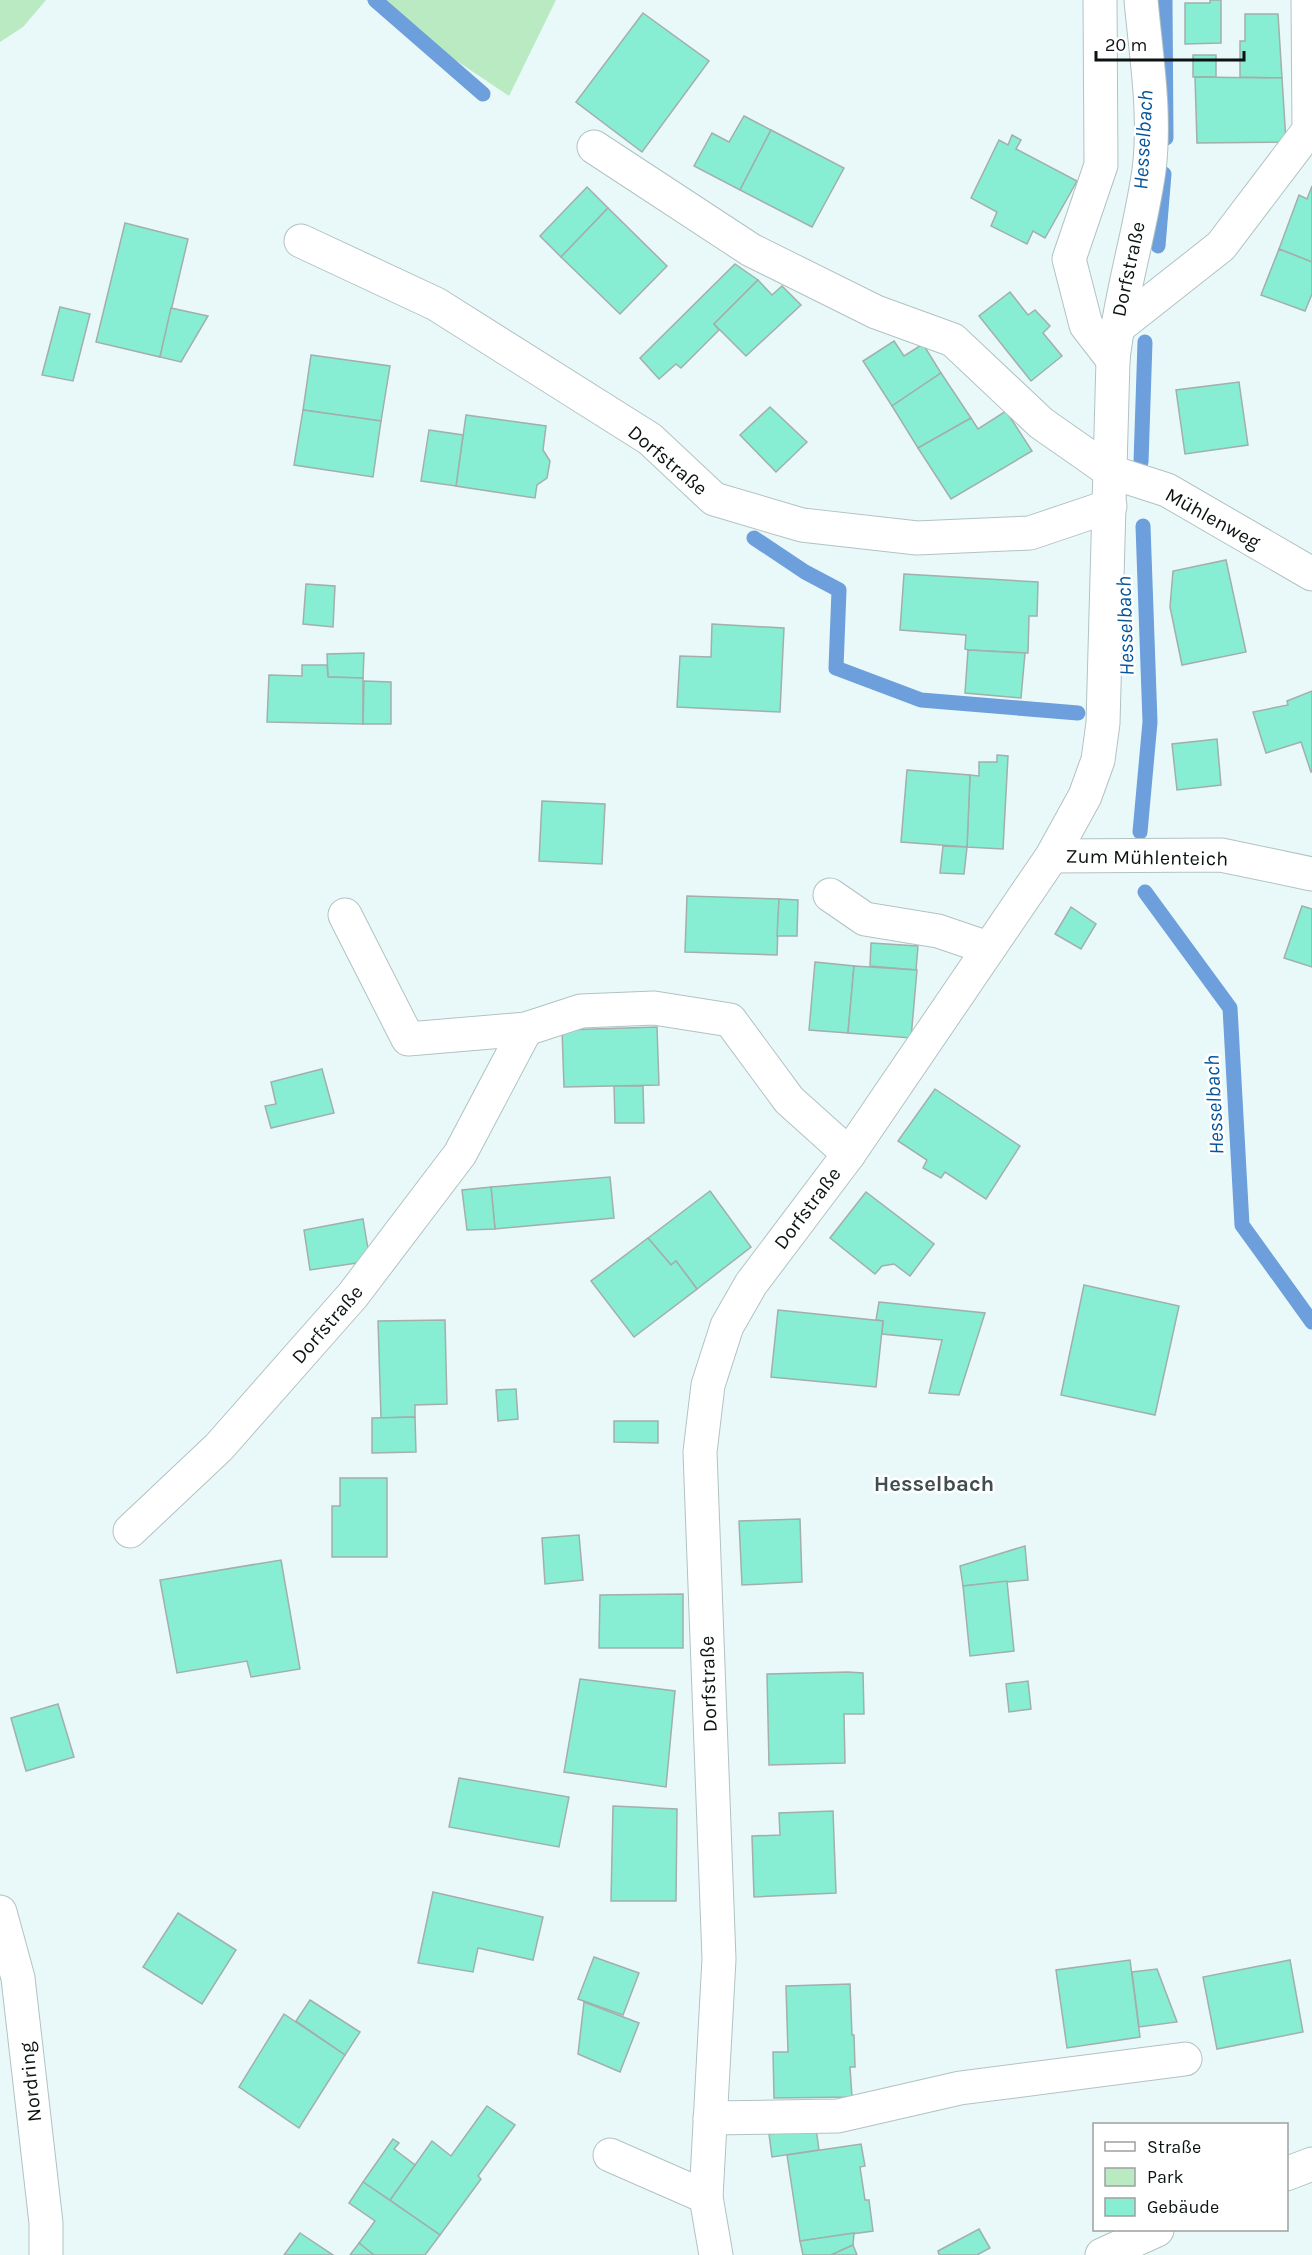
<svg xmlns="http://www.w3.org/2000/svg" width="1312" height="2255" font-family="Karla,sans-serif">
	<rect width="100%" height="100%" fill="#e9f9fa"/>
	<g fill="#baeac1">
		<path d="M0 0H46L23 27 0 42Z"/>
		<path d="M366 0H556L509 96Z"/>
	</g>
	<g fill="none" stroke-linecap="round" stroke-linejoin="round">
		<g stroke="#6c9fdb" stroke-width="15">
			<path d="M375 0 483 94"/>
			<path d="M1165 0 1166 138"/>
			<path d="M1158 246 1164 174"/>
			<path d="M1141 462 1145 342"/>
			<path d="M754 538 805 572 839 590 836 668 921 700 1078 713"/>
			<path d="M1140 832 1150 722 1143 526"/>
			<path d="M1145 892 1230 1008 1242 1225 1312 1322"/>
		</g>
	</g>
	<g fill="#87eed3" stroke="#a2afab" stroke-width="1.5">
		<path d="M1210 0H1221V43L1185 44V3H1210Z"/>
		<path d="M643 13 709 61 642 152 576 102Z"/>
		<path d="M1245 14H1278L1282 78 1240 77V41H1245Z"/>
		<rect x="1193" y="55" width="23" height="22"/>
		<path d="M1195 77 1282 78 1286 142 1197 143Z"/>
		<path d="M744 116 771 130 740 190 694 166 712 133 729 142Z"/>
		<path d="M771 130 844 168 812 227 740 190Z"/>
		<path d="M1012 135 1021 140 1016 149 1077 181 1045 238 1033 231 1027 244 991 226 997 212 971 198 999 140 1008 145Z"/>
		<path d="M1312 186V262L1279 249 1299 195 1307 199Z"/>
		<path d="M587 187 608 208 561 257 540 236Z"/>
		<path d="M608 208 667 266 620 314 561 257Z"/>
		<path d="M125 223 188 239 160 357 96 342Z"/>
		<path d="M1279 249 1312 262V294L1305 311 1261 295Z"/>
		<path d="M735 264 758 280 714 324 719 330 681 368 676 364 659 379 640 358Z"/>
		<path d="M758 280 772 295 782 286 801 305 746 356 714 324Z"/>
		<path d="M1010 292 1028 315 1035 310 1050 326 1043 333 1062 356 1031 381 979 316Z"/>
		<path d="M60 307 90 314 73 381 42 375Z"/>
		<path d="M171 308 208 316 181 362 160 357Z"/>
		<path d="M894 341 904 356 923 344 941 373 892 406 863 361Z"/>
		<path d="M311 355 390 366 381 421 303 410Z"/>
		<path d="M941 373 971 418 918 448 892 406Z"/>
		<path d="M1239 382 1248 445 1185 454 1176 390Z"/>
		<path d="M770 407 807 442 776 472 740 435Z"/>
		<path d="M303 410 381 421 373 477 294 465Z"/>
		<path d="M1006 411 1032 451 951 499 918 448 971 418 978 429Z"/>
		<path d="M466 415 546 426 543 450 550 461 547 478 537 485 535 498 456 486Z"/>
		<path d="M429 430 463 435 456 486 421 481Z"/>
		<path d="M1226 560 1246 652 1182 665 1170 607 1173 571Z"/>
		<path d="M904 574 1038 582 1037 616H1029L1028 653 968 650 965 649 966 635 900 630Z"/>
		<path d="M306 584 335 586 333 627 303 624Z"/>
		<path d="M712 624 784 628 780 712 677 707 680 656 711 657Z"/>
		<path d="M968 650 1025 653 1021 698 965 693Z"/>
		<path d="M364 653 363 678 328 677 327 654Z"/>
		<path d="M302 665H327L328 677 363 678V724L267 722 269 675 302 676Z"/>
		<path d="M364 681 391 682V724H363Z"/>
		<path d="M1312 691V771L1311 772 1301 742 1266 753 1253 712 1288 705 1287 701Z"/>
		<path d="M1217 739 1221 785 1177 790 1172 744Z"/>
		<path d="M997 755 1008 756 1003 849 967 847 970 775 979 776V762H997Z"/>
		<path d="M907 770 970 775 967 847 901 842Z"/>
		<path d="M542 801 605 804 602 864 539 861Z"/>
		<path d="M943 846 967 847 964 874 940 873Z"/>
		<path d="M687 896 779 899 777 955 685 952Z"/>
		<path d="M779 899 798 900 797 936H777Z"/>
		<path d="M1302 906 1312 909V967L1284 958Z"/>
		<path d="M1071 907 1096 924 1081 949 1055 934Z"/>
		<path d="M871 943 918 946 916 970 870 966Z"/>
		<path d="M815 962 854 966 848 1033 809 1030Z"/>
		<path d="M854 966 917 970 911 1038 848 1033Z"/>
		<path d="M657 1027 659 1085 564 1087 562 1030Z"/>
		<path d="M322 1069 334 1113 271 1128 265 1106 276 1104 271 1082Z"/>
		<path d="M614 1086H643L644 1123H615Z"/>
		<path d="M935 1089 1020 1146 986 1199 945 1172 941 1178 923 1168 927 1160 898 1141Z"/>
		<path d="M610 1177 614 1218 495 1229 491 1187Z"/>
		<path d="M491 1187 495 1229 467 1230 462 1190Z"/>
		<path d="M710 1191 751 1247 697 1289 676 1261 671 1265 648 1238Z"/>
		<path d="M866 1192 934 1244 910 1276 894 1264 882 1266 875 1274 830 1238Z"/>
		<path d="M363 1219 370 1261 310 1270 304 1230Z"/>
		<path d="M648 1238 671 1265 676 1261 697 1289 634 1337 591 1281Z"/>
		<path d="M1084 1285 1179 1306 1155 1415 1061 1395Z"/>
		<path d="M879 1302 985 1313 959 1395 929 1393 942 1340 882 1334 883 1321 876 1320Z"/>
		<path d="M778 1310 883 1321 876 1387 771 1377Z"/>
		<path d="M445 1320 447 1404 415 1405V1417L381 1418 378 1321Z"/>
		<path d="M516 1389 518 1419 498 1421 496 1390Z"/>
		<path d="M415 1417 416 1452 372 1453V1418Z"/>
		<path d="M614 1421H658V1443L614 1442Z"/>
		<path d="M340 1478H387V1557H332V1506H340Z"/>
		<path d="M800 1519 802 1582 742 1585 739 1521Z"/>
		<path d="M579 1535 583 1580 545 1584 542 1538Z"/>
		<path d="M1025 1546 1028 1580 963 1586 960 1566Z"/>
		<path d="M281 1560 300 1669 251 1677 247 1661 177 1673 160 1580Z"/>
		<path d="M1007 1581 1014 1651 970 1656 963 1586Z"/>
		<path d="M683 1594V1648H599L600 1595Z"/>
		<path d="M848 1672 863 1673 864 1714H844L845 1763 769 1765 767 1674Z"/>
		<path d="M580 1679 675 1691 666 1787 564 1772Z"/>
		<path d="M1028 1681 1031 1709 1009 1712 1006 1684Z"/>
		<path d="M58 1704 74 1757 26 1771 11 1718Z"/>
		<path d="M459 1778 569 1797 559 1847 449 1827Z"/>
		<path d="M613 1806 677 1809 676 1901H611Z"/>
		<path d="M833 1811 836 1893 754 1897 752 1836 780 1835 779 1813Z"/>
		<path d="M433 1892 543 1917 533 1960 478 1948 473 1972 418 1963Z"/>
		<path d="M178 1913 236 1950 202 2004 143 1967Z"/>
		<path d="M594 1957 639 1973 623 2015 578 1999Z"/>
		<path d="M1130 1960 1140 2037 1067 2048 1056 1970Z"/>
		<path d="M1290 1960 1303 2032 1217 2049 1203 1977Z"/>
		<path d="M1157 1969 1177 2022 1139 2027 1132 1972Z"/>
		<path d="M850 1984 852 2035H854L855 2067H850L852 2097 774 2098 773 2052H788L786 1986Z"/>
		<path d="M310 2000 360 2032 345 2055 296 2021Z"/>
		<path d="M584 2002 639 2023 620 2072 578 2054Z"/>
		<path d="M284 2014 345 2055 299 2128 239 2087Z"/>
		<path d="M487 2106 515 2125 478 2176 481 2179 440 2235 390 2200 432 2141 451 2156Z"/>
		<path d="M816 2128 819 2150 772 2157 769 2134Z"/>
		<path d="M393 2139 399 2143 394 2149 415 2165 390 2200 363 2182Z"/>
		<path d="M861 2144 865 2166 860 2167 865 2200H869L873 2231 800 2241 787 2155Z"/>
		<path d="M363 2182 440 2235 425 2255H374L359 2243 375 2221 349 2203Z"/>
		<path d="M979 2229 990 2248 977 2255H939L938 2251Z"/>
		<path d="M300 2233 333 2255H284Z"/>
		<path d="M854 2233 853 2245 831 2255H803L800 2241Z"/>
		<path d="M359 2243 374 2255H350Z"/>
		<path d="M853 2245 857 2255H831Z"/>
	</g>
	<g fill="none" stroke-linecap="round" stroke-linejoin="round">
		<defs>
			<g id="minor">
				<path d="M1100 0 1101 165 1069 259 1086 325 1113 360"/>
				<path d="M594 147 751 250 876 312 953 340 1041 423 1111 472 1167 490 1312 574"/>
				<path d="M301 241 436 304 650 439 714 499 802 525 917 538 1030 533 1110 506"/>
				<path d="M1117 328 1221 246 1309 130 1308 0"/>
				<path d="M1052 856 1221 855 1312 874"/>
				<path d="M830 895 865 919 938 931 988 948"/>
				<path d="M345 915 408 1039 526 1029 581 1011 654 1008 730 1020 789 1100 849 1154"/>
				<path d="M130 1531 219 1447 353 1295 460 1154 526 1029"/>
				<path d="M0 1912 18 1978 46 2223V2255"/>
				<path d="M710 2118 838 2116 960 2088 1185 2059"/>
				<path d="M610 2155 706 2197"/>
				<path d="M1286 2174 1312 2164"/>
				<path d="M716 2255 706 2197 719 1959 700 1452 708 1385 727 1326 751 1284 849 1154 1052 856 1085 796 1098 760 1103 723 1113 360C1120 295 1140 234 1149 170 1156 113 1146 56 1141 0"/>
				<path d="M1102 2255 1157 2230"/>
			</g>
		</defs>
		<use href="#minor" stroke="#b2c2c2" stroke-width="35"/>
		<use href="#minor" stroke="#fff" stroke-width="33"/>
	</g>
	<g text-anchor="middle" stroke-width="5" stroke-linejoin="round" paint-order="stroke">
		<g font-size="20" fill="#0d1313" stroke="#fff">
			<text transform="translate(1128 269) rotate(-78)" y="7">Dorfstraße</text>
			<text transform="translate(668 460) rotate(40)" y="7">Dorfstraße</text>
			<text transform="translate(1213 518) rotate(29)" y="7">Mühlenweg</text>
			<text transform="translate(1147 857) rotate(1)" y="7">Zum Mühlenteich</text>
			<text transform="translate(807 1208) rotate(-53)" y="7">Dorfstraße</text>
			<text transform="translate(327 1324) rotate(-49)" y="7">Dorfstraße</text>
			<text transform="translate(708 1684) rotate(-92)" y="7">Dorfstraße</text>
			<text transform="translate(30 2082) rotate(-96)" y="7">Nordring</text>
		</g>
		<g font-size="21" font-style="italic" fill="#06549b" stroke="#fff">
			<text transform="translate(1143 140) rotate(-87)" y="7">Hesselbach</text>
			<text transform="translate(1125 626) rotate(-92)" y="7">Hesselbach</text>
			<text transform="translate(1214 1105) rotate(-93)" y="7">Hesselbach</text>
		</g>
		<g font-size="22" font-weight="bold" fill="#414e4f" stroke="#fff">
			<text x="934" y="1491">Hesselbach</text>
		</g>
	</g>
	<rect x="1093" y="2123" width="195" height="108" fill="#ffffff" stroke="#9ea1a1" stroke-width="1.5"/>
	<rect x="1105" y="2142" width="30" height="9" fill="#ffffff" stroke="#9ea1a1" stroke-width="1.5"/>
	<text x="1147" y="2153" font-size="18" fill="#0d1313">Straße</text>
	<rect x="1105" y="2168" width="30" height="18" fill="#baeac1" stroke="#9ea1a1" stroke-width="1.5"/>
	<text x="1147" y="2183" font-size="18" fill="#0d1313">Park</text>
	<rect x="1105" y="2198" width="30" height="18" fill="#87eed3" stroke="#9ea1a1" stroke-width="1.5"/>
	<text x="1147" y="2213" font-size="18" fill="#0d1313">Gebäude</text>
	<path d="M1096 51v9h148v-9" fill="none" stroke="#0d1313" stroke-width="3"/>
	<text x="1105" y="51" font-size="18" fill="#0d1313" stroke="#ffffff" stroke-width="4.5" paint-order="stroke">20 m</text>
</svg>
